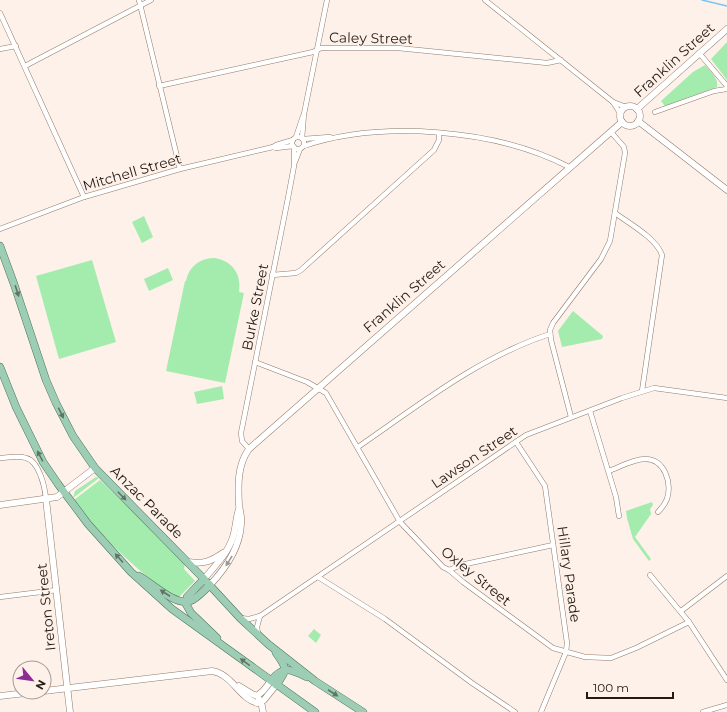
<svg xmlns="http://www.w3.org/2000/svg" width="727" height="712" font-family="Montserrat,sans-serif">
	<rect width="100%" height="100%" fill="#fdf1e9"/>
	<g fill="#a3ecad">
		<path d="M727 42V80L711 59Z"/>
		<path d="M705 65C710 71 719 78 717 87L665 106 661 101 693 72Z"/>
		<path d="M144 216 153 237 142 243 132 222Z"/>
		<path d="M215 258C232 261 242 274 239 292L244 293 225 383 166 371 185 281H186C189 266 200 258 215 258Z"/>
		<path d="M92 260 116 342 59 359 36 276Z"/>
		<path d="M168 268 173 280 149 291 144 279Z"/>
		<path d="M573 311 603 336 602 339 562 347 558 331Z"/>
		<path d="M222 386 224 399 197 404 194 392Z"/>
		<path d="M96 477 99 478 73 498 75 491Z"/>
		<path d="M100 480 185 563 184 569 195 581 178 598C137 573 103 538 74 500Z"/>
		<path d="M652 502 653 505 650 509 651 514 635 537 651 559 649 561 633 539 627 518 626 511Z"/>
		<path d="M314 629 321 635 316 643 308 636Z"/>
	</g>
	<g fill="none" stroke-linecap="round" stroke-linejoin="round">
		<path stroke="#72c6ff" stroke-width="1.5" d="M702 0 727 6"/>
		<defs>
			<g id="street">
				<path d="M139 0 180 169"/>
				<path d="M485 0 613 102 620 113"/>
				<path d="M0 13 84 197"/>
				<path d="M0 49 16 46"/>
				<path d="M699 53 727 86"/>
				<path d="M25 66 151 0"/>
				<path d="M159 86 313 52 321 48H398L547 63 561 60"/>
				<path d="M613 102 626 107"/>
				<path d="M655 112 714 91 727 89"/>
				<circle cx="298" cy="143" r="6"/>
				<path d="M296 137 303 116"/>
				<path d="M302 138 304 114 327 0"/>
				<path d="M303 139 330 137"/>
				<path d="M304 146C382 120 496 129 569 167"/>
				<path d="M273 147 276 145 293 140"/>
				<path d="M295 162 300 149"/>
				<path d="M615 213C630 224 656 238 662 255L642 391"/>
				<path d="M0 229 84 197 180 169 273 147 276 148 293 146"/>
				<path d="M272 275 296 273 301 270 434 150 439 140V133"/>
				<path d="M255 362 307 382 326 393 400 522 443 567 449 570 463 582 553 648 585 657 611 658 636 648 689 622"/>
				<path d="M590 411 616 497 619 516"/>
				<path d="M571 417 551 340 550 330 553 323 601 259 610 241 625 153 624 147 611 132"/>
				<path d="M516 442 545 486 567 643 566 652 541 712"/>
				<path d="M358 447C419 405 479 357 550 334"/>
				<path d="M249 449 242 441 241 433 288 198 294 166V147"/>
				<path d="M0 458C9 458 17 455 26 458 39 461 45 487 46 499"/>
				<path d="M609 471C620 467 633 459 645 459 665 459 672 483 667 499 665 504 662 508 658 512"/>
				<path d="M449 570 461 565 553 545"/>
				<path d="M650 575 689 622 727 680"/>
				<path d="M318 577 385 619 472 683 515 712"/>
				<path d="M0 597 57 590"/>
				<path d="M681 611 727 576"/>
				<path d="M240 618 249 619 260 616 526 435 622 398 654 388 727 398"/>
				<path d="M258 634 257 627 260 616"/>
				<path d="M703 712 727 705"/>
			</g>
			<g id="secondary">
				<circle cx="630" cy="116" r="10"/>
				<path d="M637 109 727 29"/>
				<path d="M638 121 727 190"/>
				<path d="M46 499 70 712"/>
				<path d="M0 505 57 497 95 468"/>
				<path d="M188 562C204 564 210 562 223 553"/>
				<path d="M204 579C215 566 228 553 233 537 236 527 236 518 239 509"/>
				<path d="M210 585C226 568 240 548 241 524 242 517 240 512 239 505 238 487 237 465 249 449L622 122"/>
				<path d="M239 686 252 694 257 696 263 691 271 681"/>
				<path d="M44 691 212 671C232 674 239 698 257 703L264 700 276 685"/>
				<path d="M0 696 35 692"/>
				<path d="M259 699 262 706 263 712"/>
			</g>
			<g id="primary">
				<path d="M0 246 14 284 46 380 56 403 73 436 95 468 204 579 240 618 268 644 315 681 363 712"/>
				<path d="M0 367 16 407 43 462 58 484 88 524 131 572 172 609 315 712"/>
				<path d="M139 576C152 583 175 606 190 601 197 599 204 590 210 585"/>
				<path d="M204 579 187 597 186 604 191 613 217 638"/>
				<path d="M276 653C287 668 288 670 276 685"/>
				<path d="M271 681C283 665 290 669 307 677"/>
			</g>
		</defs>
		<use href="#street" stroke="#957a69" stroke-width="5.5"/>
		<use href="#secondary" stroke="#957a69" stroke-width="7"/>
		<use href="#primary" stroke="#4a795d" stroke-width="8"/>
		<use href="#street" stroke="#fff" stroke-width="4.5"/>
		<use href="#secondary" stroke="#fff" stroke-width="6"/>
		<use href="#primary" stroke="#9ecdb6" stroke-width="7"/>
	</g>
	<defs><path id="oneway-solid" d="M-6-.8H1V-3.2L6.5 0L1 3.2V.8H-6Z"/></defs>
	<g fill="#617464">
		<use href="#oneway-solid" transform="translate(17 291) rotate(72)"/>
		<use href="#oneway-solid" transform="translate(61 413) rotate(64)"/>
		<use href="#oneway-solid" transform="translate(40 456) rotate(-118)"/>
		<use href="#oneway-solid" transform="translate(122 496) rotate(45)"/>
		<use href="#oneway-solid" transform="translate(119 558) rotate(-132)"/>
		<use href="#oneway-solid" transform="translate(165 593) rotate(-147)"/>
		<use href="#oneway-solid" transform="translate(245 662) rotate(-144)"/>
		<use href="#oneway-solid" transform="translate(333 693) rotate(33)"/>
	</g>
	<use fill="#9c9895" href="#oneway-solid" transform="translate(229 561) rotate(122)"/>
	<g text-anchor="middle" stroke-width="3" stroke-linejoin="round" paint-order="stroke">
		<g font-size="14" fill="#241a13" stroke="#fdf1e9">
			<text transform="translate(371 38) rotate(1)" y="5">Caley Street</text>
			<text transform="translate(674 60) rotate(-42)" y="5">Franklin Street</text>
			<text transform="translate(132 172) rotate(-16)" y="5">Mitchell Street</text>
			<text transform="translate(404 296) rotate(-41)" y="5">Franklin Street</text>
			<text transform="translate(255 307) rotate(-79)" y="5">Burke Street</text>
			<text transform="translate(474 457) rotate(-34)" y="5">Lawson Street</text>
			<text transform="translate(147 502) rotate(45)" y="5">Anzac Parade</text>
			<text transform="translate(569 574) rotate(82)" y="5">Hillary Parade</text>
			<text transform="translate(476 576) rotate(39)" y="5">Oxley Street</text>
			<text transform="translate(46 607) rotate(-96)" y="5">Ireton Street</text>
		</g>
	</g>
	<g transform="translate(32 680) rotate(119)"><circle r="19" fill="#fdf1e9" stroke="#a69b93"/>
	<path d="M0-3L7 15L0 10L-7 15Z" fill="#8f2c93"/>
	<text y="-6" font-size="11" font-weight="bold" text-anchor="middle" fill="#241a13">N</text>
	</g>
	<path d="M587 692v6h86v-6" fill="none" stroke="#241a13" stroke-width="2"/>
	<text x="593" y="692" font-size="12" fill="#241a13" stroke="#fdf1e9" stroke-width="3" paint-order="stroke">100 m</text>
</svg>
